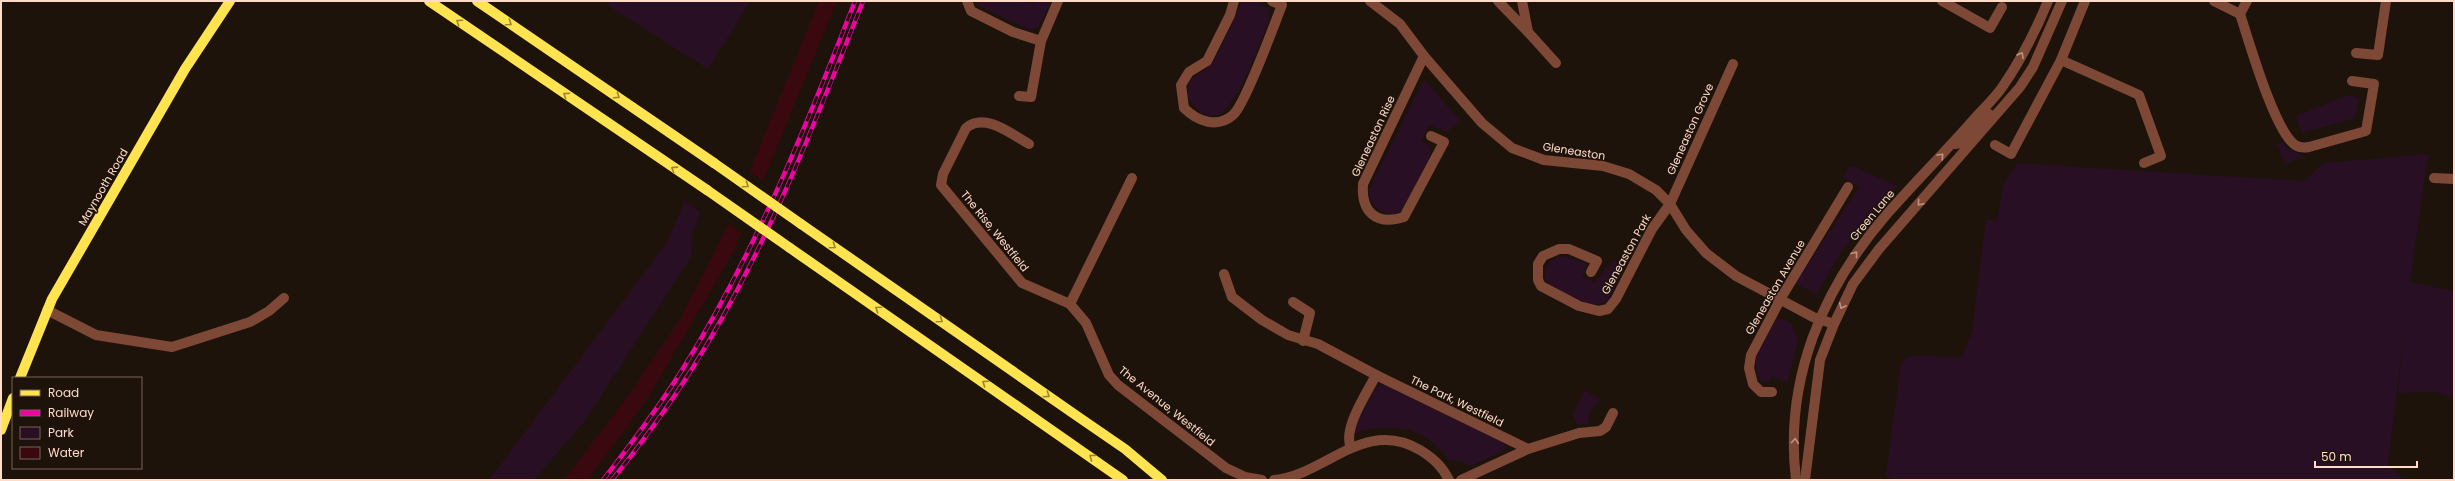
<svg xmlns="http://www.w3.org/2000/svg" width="2455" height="481" font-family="Poppins,sans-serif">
	<rect width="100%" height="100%" fill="#1e130b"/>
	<g fill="#280f23">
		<path d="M610 1H750L708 69 607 5Z"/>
		<path d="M973 1H1024L1034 4 1036 1H1052L1038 27 1031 30 980 7Z"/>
		<path d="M1242 1H1262L1260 5 1268 8 1270 17C1263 36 1236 111 1217 115 1205 118 1196 109 1189 100L1187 89 1191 79 1206 69 1217 55Z"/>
		<path d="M1424 79 1461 122 1446 132 1429 125 1421 141 1430 146V157L1402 210 1393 215C1378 211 1370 206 1369 189Z"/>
		<path d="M2348 95 2356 97 2359 100 2355 118 2302 133 2296 116Z"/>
		<path d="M2283 142 2286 148 2304 156 2285 164 2277 144Z"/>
		<path d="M2428 154 2410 282 2454 291V393L2452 397 2435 392 2398 393 2404 335 2388 464 2404 480H1891L1886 474 1901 362 1912 355 1962 358 1972 331 1986 219 1997 221 2003 185 2017 163 2304 181 2323 163Z"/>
		<path d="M1850 165 1897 186 1841 252 1817 294 1795 284 1859 187 1843 178Z"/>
		<path d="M685 201 700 212 691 238 692 255 584 422 534 480H489L666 244Z"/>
		<path d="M1564 256 1587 264 1582 277 1595 282 1613 260 1624 266C1619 277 1615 292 1607 300 1595 314 1557 290 1546 281 1542 265 1550 259 1564 256Z"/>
		<path d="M1777 318 1790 322 1798 341 1787 384 1773 376 1769 381 1762 382C1745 360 1765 338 1777 318Z"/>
		<path d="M1381 385H1387L1502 441 1506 447 1503 451 1471 466 1462 462 1449 460C1425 427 1394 423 1356 432L1353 430 1376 388Z"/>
		<path d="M1585 390 1600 399 1590 412 1588 424H1577L1573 414Z"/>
	</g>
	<path fill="#3a080f" d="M819 1H837L734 251 646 401 589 478 587 480H564L631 392 680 319 727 227Z"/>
	<path fill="#1e130b" d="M748 170 765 182 743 234 726 222Z"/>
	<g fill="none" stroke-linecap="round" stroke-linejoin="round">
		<g stroke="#7e4836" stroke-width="10">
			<path d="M967 1 971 11 1013 32 1041 41"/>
			<path d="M1234 1 1230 15 1207 61 1189 72 1181 85 1184 108C1197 121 1217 129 1233 115 1245 105 1274 25 1282 5L1272 1"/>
			<path d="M1370 1 1400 24 1424 56 1482 123 1512 148 1544 160 1603 166 1629 174 1656 190 1670 204 1686 230 1706 253 1736 276 1813 317 1834 324"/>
			<path d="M1498 1 1528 32 1522 1"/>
			<path d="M1942 1 1990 28 2002 7"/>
			<path d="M2214 1 2240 14"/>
			<path d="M2240 14C2249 41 2274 130 2295 145 2300 148 2304 148 2309 147L2366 131 2374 84 2352 81"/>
			<path d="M2240 14 2247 1"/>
			<path d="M1528 32 1556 63"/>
			<path d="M2356 53 2378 55 2386 1"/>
			<path d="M1424 56 1363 184C1361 212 1376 226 1404 217L1444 142 1431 136"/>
			<path d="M2061 60 2139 95 2161 156 2144 163"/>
			<path d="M1019 96 1031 97 1041 41 1058 1"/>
			<path d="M1029 144C1011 134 985 112 966 128L943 174 941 185 1022 283 1070 304 1132 178"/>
			<path d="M1955 144 1962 143 1989 114"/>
			<path d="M1995 145 2011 154 2061 60 2085 1"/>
			<path d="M2434 178 2454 179"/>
			<path d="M1591 272 1597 261 1569 249H1559L1543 256 1538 264V280L1541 286 1579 306 1599 311 1608 309 1616 299 1652 229 1670 204 1733 64"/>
			<path d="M1224 274 1232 297 1262 320 1288 335 1318 344 1376 375"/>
			<path d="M1293 302 1310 313 1303 341"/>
			<path d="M1070 304 1086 323 1109 375 1118 385 1226 468 1245 477 1262 480"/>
			<path d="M47 310 96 335 172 347 250 322 269 311 284 298"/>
			<path d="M1772 392H1761L1753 384 1749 368 1751 355 1781 298 1848 187"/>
			<path d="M1351 448C1342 429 1367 393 1376 375L1528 449"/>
			<path d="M1274 480C1326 475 1364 417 1420 450 1433 458 1442 466 1449 480"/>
			<path d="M1461 480 1528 449 1579 433 1600 431 1606 427 1613 413"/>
			<path d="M1796 480C1784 380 1822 289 1887 214 1916 181 1946 151 1975 118 1984 108 1995 98 2003 86 2021 60 2036 30 2048 1"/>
			<path d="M1805 480 1820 360 1834 324 1853 284 1879 249 2020 87 2033 67 2062 1"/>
		</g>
		<g stroke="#ffe44f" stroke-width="10">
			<path d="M429 1 707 190"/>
			<path d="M477 1 714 163"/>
			<path d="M801 224 1077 416 1125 449 1162 480"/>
			<path d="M790 248 1123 480"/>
			<path d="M20 378 52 299 185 69 230 1"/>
			<path d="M1 430 13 398"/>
		</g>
		<defs>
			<g id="rail">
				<path d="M603 480C631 444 658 408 682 370 754 255 806 127 855 1"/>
				<path d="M612 480C640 445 666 410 690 372 763 257 813 128 863 1"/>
			</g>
		</defs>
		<use href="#rail" stroke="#f300a5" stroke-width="4.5"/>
		<use href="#rail" stroke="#1e130b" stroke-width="3" stroke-dasharray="9" stroke-linecap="butt"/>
		<g stroke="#ffe44f" stroke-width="10">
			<path d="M714 163 801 224"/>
			<path d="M707 190 790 248"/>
		</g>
	</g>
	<defs><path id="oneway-chevron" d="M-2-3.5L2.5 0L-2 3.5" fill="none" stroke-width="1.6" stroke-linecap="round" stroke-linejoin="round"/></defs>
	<g stroke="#9a8630">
		<use href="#oneway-chevron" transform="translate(459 22) rotate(-146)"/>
		<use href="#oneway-chevron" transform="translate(509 23) rotate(34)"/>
		<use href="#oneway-chevron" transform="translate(566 95) rotate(-146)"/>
		<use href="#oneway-chevron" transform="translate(617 96) rotate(34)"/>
		<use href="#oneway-chevron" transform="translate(674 169) rotate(-147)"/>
		<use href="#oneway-chevron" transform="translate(746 185) rotate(35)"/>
		<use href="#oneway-chevron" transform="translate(833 246) rotate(35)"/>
		<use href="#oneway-chevron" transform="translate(878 309) rotate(-145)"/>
		<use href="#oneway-chevron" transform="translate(940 320) rotate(35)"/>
		<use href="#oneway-chevron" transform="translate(985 383) rotate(-145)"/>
		<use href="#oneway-chevron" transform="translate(1047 395) rotate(34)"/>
		<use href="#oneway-chevron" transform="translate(1092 457) rotate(-144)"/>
	</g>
	<g stroke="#be927f">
		<use href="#oneway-chevron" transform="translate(2021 55) rotate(-60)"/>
		<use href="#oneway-chevron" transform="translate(1941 156) rotate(-47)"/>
		<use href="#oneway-chevron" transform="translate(1920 203) rotate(131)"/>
		<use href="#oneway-chevron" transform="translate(1855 254) rotate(-53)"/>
		<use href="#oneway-chevron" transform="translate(1842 306) rotate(116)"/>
		<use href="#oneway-chevron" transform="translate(1795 441) rotate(-85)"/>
	</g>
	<g text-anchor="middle" stroke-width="3" stroke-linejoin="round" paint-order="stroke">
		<g font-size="11" fill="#ffdbc8" stroke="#1e130b">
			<text transform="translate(1690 129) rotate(-66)" y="4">Gleneaston Grove</text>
			<text transform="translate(1373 136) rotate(-65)" y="4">Gleneaston Rise</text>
			<text transform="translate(1574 151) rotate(9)" y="4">Gleneaston</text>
			<text transform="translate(103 187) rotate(-60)" y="4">Maynooth Road</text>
			<text transform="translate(1872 215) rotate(-50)" y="4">Green Lane</text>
			<text transform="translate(995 231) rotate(51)" y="4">The Rise, Westfield</text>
			<text transform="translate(1626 254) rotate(-61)" y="4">Gleneaston Park</text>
			<text transform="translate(1775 287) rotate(-60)" y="4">Gleneaston Avenue</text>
			<text transform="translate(1457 401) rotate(26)" y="4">The Park, Westfield</text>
			<text transform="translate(1167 406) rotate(39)" y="4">The Avenue, Westfield</text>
		</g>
	</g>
	<rect width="2455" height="481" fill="none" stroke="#ffdbc8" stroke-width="4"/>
	<rect x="12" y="377" width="130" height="92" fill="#1e130b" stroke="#786357"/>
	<rect x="20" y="390" width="20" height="6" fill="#ffe44f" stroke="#786357"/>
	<text x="48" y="397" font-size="12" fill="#ffdbc8">Road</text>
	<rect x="20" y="410" width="20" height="6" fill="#f300a5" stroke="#786357"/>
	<text x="48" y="417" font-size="12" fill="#ffdbc8">Railway</text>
	<rect x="20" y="427" width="20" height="12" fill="#280f23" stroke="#786357"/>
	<text x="48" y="437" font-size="12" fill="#ffdbc8">Park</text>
	<rect x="20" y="447" width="20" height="12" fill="#3a080f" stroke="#786357"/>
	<text x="48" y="457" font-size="12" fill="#ffdbc8">Water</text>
	<path d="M2315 461v6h102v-6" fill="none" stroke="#ffdbc8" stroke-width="2"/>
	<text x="2321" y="461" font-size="12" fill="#ffdbc8" stroke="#1e130b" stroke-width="3" paint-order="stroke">50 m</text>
</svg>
